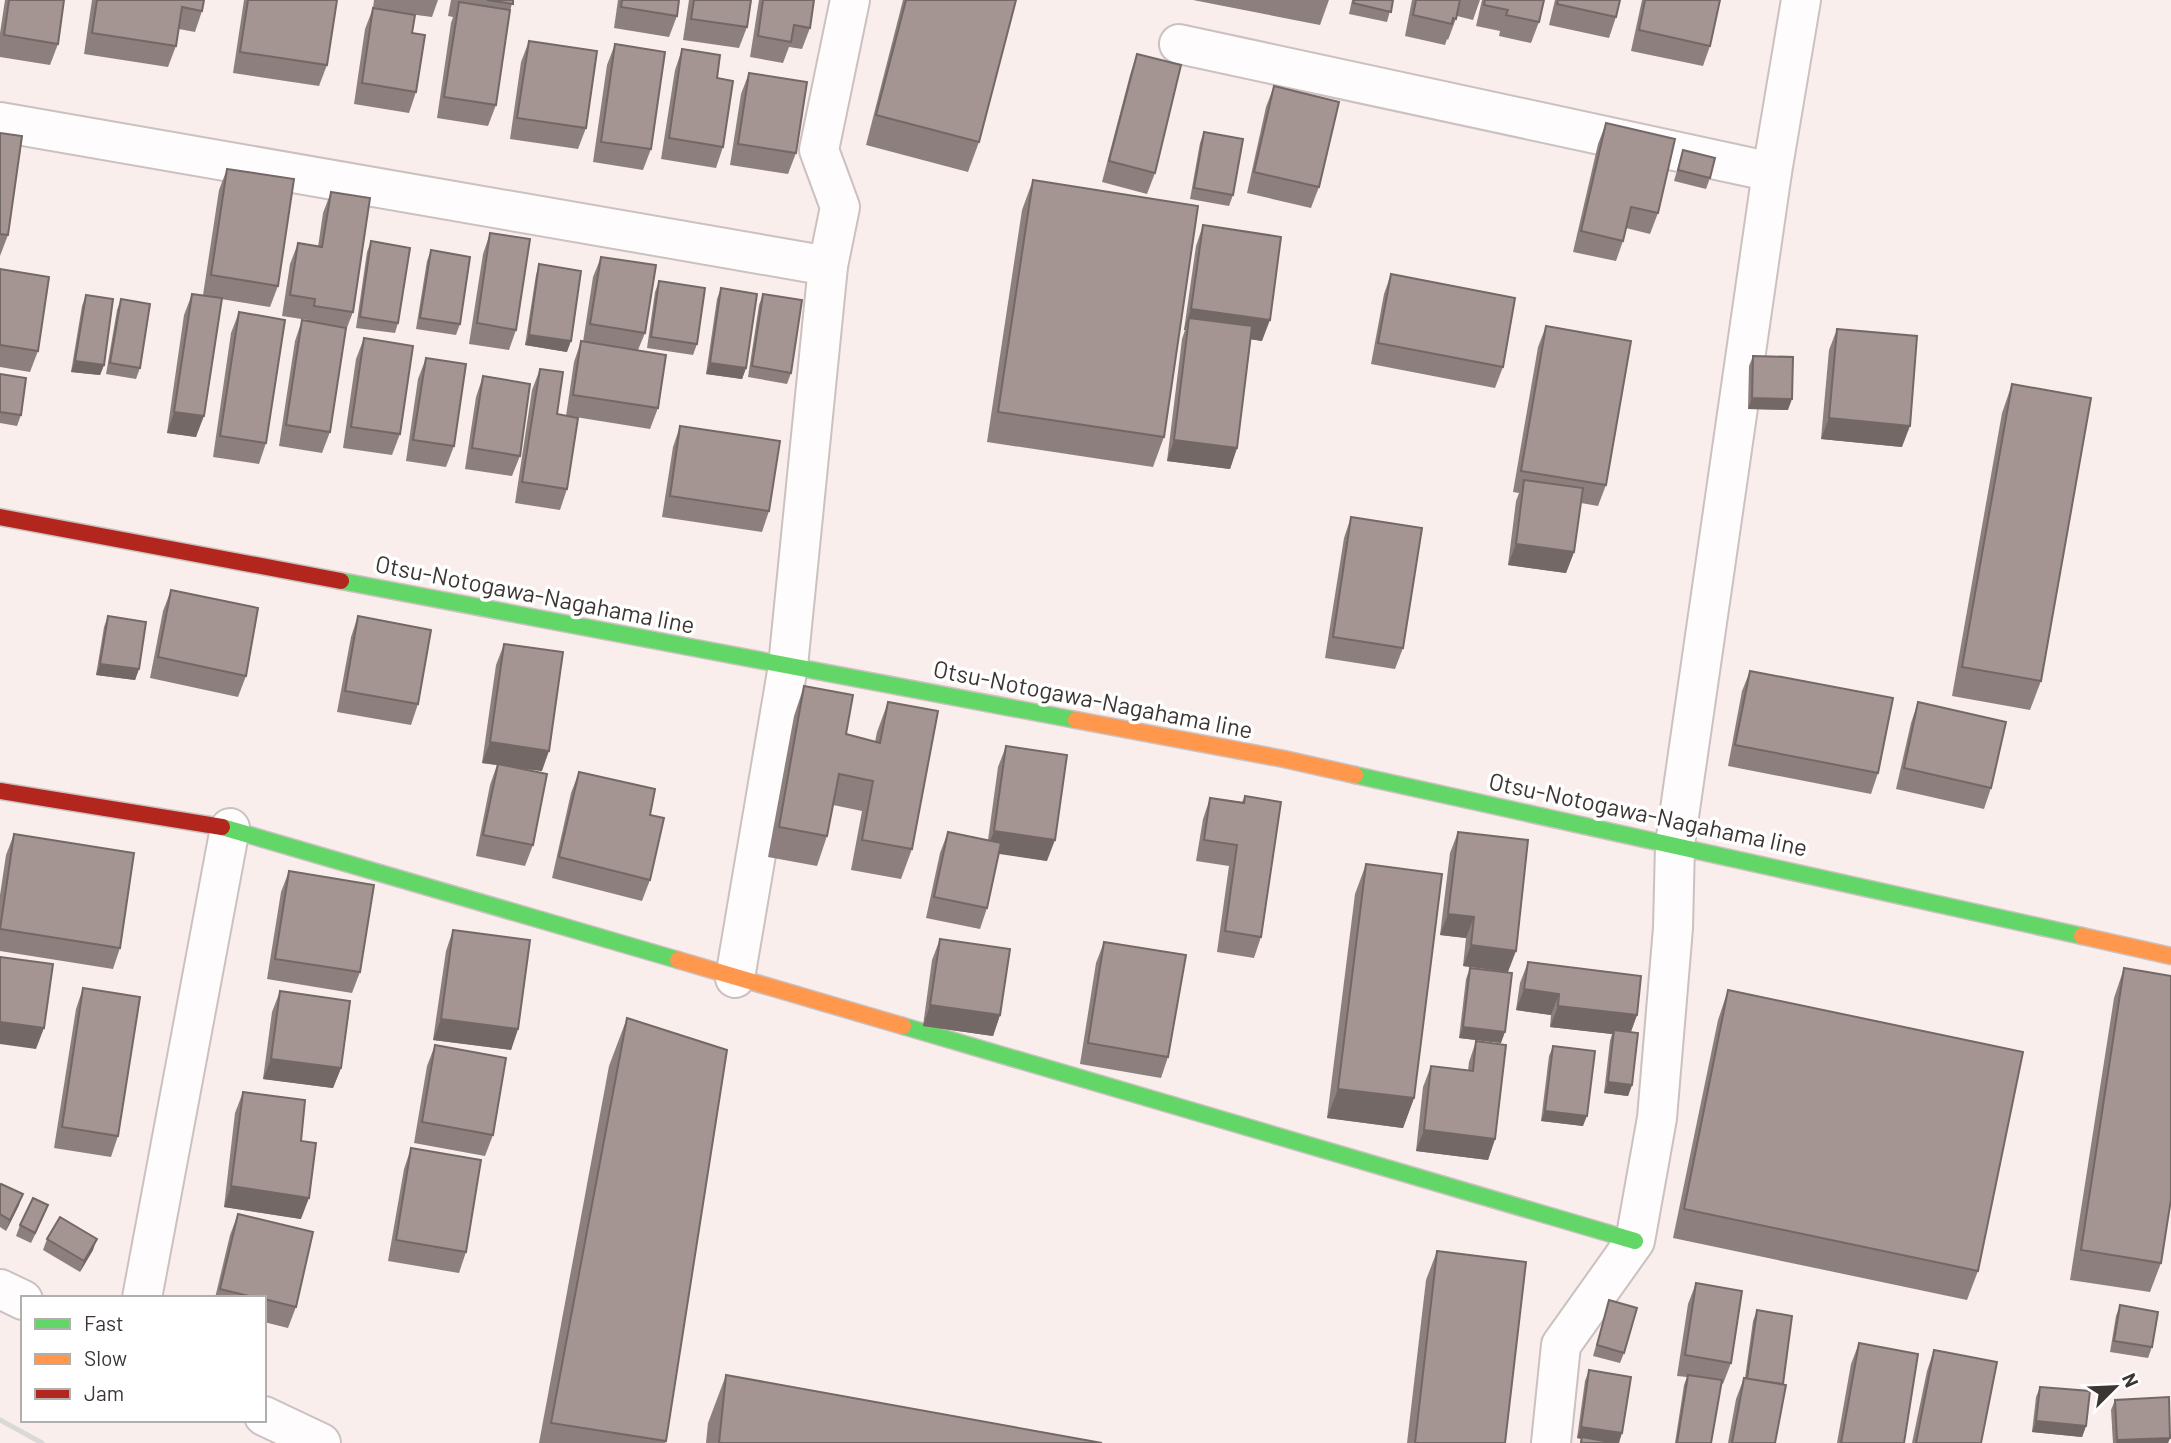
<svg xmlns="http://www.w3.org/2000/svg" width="2171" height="1443" font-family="Barlow,sans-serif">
	<rect width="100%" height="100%" fill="#f9eeec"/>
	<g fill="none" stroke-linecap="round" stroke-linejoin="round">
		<defs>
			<g id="street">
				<path d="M1179 44 1772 172"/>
				<path d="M0 122 828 266"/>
				<path d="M735 978 788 666 828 266 840 207 819 150 850 0"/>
				<path d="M0 1289 23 1300"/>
				<path d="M142 1298 230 828"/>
				<path d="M264 1416 321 1443"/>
				<path d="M1551 1443 1561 1345 1635 1241 1657 1118 1673 928 1675 844 1772 172 1801 0"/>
			</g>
			<g id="fast">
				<path d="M341 581 1076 720"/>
				<path d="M1355 775 2082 936"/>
				<path d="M222 827 678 960"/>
				<path d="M903 1026 1635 1241"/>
			</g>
			<g id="slow">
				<path d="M1076 720 1284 759 1355 775"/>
				<path d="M2082 936 2171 956"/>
				<path d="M678 960 903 1026"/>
			</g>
			<g id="jam">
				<path d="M0 517 341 581"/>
				<path d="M0 791 222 827"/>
			</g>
		</defs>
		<use href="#street" stroke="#cac1c0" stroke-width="42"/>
		<use href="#fast" stroke="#cac1c0" stroke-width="19"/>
		<use href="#slow" stroke="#cac1c0" stroke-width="19"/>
		<use href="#jam" stroke="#cac1c0" stroke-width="19"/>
		<use href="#street" stroke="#fefcfc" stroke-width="38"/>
		<use href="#fast" stroke="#63d668" stroke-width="16"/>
		<use href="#slow" stroke="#ff974d" stroke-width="16"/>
		<use href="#jam" stroke="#b3261e" stroke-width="16"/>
		<path stroke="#dbd8d8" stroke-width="5" d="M0 1420 42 1443"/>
	</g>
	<g fill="#8d7f7e">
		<path d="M5 0H64L58 44 50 65 0 57V33Z"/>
		<path d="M92 0H204L202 11 195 32 179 29 176 46 168 67 84 54Z"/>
		<path d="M244 0H337L327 65 319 86 233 73Z"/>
		<path d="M374 0H438L432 17 409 14 412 33 416 92 409 113 354 104 365 29 373 8Z"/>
		<path d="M451 0H513L510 11 496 105 488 126 437 118 451 23 453 17 448 16Z"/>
		<path d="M618 0H679L677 16 669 37 614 28Z"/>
		<path d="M689 0H751L747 27 739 48 683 40Z"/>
		<path d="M759 0H814L810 28 802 49 789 47 783 63 750 57Z"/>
		<path d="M903 0H1016L979 142 968 172 866 145Z"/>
		<path d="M1193 0H1329L1320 25Z"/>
		<path d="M1352 0H1393L1387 22 1349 14Z"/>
		<path d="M1412 0H1480L1473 20 1457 16 1448 40 1447 39 1445 45 1405 36Z"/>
		<path d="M1482 0H1544L1539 22 1531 43 1499 36 1500 31 1476 26Z"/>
		<path d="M1555 0H1620L1616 17 1609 38 1549 25Z"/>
		<path d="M1642 0H1720L1710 46 1703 66 1631 51Z"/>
		<path d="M529 41 586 128 578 149 510 139 521 62Z"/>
		<path d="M615 44 651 149 643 170 593 162 607 65Z"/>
		<path d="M682 49 717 78 723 147 716 168 661 159 675 70Z"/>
		<path d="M1137 54 1155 173 1147 194 1102 182 1130 75Z"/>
		<path d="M749 73 796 153 788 174 730 165 741 94Z"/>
		<path d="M1274 86 1319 187 1311 208 1247 193 1266 107Z"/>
		<path d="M1606 123 1658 213 1650 234 1626 228 1623 241 1616 261 1573 252 1598 144Z"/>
		<path d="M1204 132 1233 195 1229 206 1190 199 1200 143Z"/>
		<path d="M0 133 8 235 0 256Z"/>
		<path d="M1683 150 1710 178 1706 189 1674 181Z"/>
		<path d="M227 169 278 286 270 307 221 299 196 437 167 433 184 315 192 294 203 295 219 190Z"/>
		<path d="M1033 180 1164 437 1153 467 987 442 1022 210Z"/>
		<path d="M331 192 353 312 345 333 330 432 322 453 279 446 295 341 302 320 308 321V320L282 316 290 264 298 243 318 247 323 213Z"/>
		<path d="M1203 225 1262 341 1251 339 1237 448 1230 469 1167 461 1182 339 1185 330H1184L1196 246Z"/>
		<path d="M490 233 516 330 509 350 469 344 483 254Z"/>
		<path d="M371 241 398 323 395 333 356 328 367 252Z"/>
		<path d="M431 250 460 324 456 335 416 329 427 261Z"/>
		<path d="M601 257 645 333 638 350 658 408 650 429 569 416 567 489 560 510 515 503 532 390 540 369 557 414 566 416 574 362 581 341 583 342 593 277Z"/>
		<path d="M539 264 567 352 525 345 536 275Z"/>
		<path d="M0 269 38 351 30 372 0 367Z"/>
		<path d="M1391 274 1503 367 1495 388 1371 364 1384 294Z"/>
		<path d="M659 281 697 344 693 355 647 348 655 292Z"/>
		<path d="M721 288 746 368 742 379 706 374 717 299Z"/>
		<path d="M763 294 791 373 787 384 748 377 759 305Z"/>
		<path d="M86 295 104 365 100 375 71 372 82 306Z"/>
		<path d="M121 299 140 368 136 379 106 374 117 310Z"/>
		<path d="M239 312 266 443 259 464 213 457 231 333Z"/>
		<path d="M1546 326 1606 485 1598 506 1581 503 1574 552 1566 573 1508 565 1516 501 1519 493 1513 492 1538 347Z"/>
		<path d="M1837 329 1902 447 1821 439 1829 350Z"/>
		<path d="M364 338 400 434 392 455 343 448 356 359Z"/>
		<path d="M1753 356 1788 410 1748 409 1749 366Z"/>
		<path d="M426 358 454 446 446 467 406 461 418 379Z"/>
		<path d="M0 374 21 415 17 426 0 423Z"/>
		<path d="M483 376 520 456 512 476 465 469 476 397Z"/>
		<path d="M2012 384 2041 681 2030 710 1952 696 2002 413Z"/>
		<path d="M680 426 769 511 762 532 662 517 673 447Z"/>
		<path d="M1351 517 1403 648 1395 669 1325 658 1344 538Z"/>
		<path d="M171 590 246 676 238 697 150 678 163 611Z"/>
		<path d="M108 616 139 669 135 680 96 675 104 627Z"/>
		<path d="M358 616 418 704 411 725 337 712 351 637Z"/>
		<path d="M504 644 542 771 515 768 533 845 525 866 476 856 490 785 497 765 482 763 496 665Z"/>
		<path d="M1750 671 1878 773 1871 794 1728 766 1742 691Z"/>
		<path d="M804 686 846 734 875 742 877 732 888 702 912 849 901 879 851 870 862 811 833 805 827 836 817 866 768 857 794 716Z"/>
		<path d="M1918 702 1991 788 1984 809 1896 789 1911 723Z"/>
		<path d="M1006 746 1047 861 999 853 987 908 980 929 926 918 940 853 948 832 988 840 998 767Z"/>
		<path d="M579 772 650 880 642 901 552 878 571 793Z"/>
		<path d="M1245 796 1261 937 1254 958 1217 952 1229 866 1196 861 1203 819 1210 798 1242 802Z"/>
		<path d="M1458 832 1508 972 1463 966 1466 938 1440 935 1450 853Z"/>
		<path d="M14 834 120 948 113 969 0 951V895L6 855Z"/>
		<path d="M1366 864 1414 1098 1403 1128 1327 1118 1355 894Z"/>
		<path d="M289 871 360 972 352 993 267 979 281 892Z"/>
		<path d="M453 930 518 1029 511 1050 433 1040 446 951Z"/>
		<path d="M940 939 1000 1015 993 1036 923 1026 932 960Z"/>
		<path d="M1104 942 1168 1057 1161 1078 1080 1064 1096 963Z"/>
		<path d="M1528 962 1637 1015 1631 1032 1632 1085 1628 1096 1604 1093 1610 1041 1612 1034 1550 1027 1551 1015 1516 1010 1520 983Z"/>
		<path d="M1470 968 1501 1043 1459 1038 1466 979Z"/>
		<path d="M2124 968 2161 1263 2150 1292 2070 1280 2114 998Z"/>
		<path d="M83 988 118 1136 111 1157 54 1148 76 1009Z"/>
		<path d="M1728 990 1978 1271 1967 1300 1673 1238 1718 1020Z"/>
		<path d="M280 991 341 1068 333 1088 263 1079 272 1012Z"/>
		<path d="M627 1018 666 1441 665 1443H539L609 1066Z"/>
		<path d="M1476 1041 1495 1139 1488 1160 1416 1151 1423 1087 1431 1066 1468 1071 1469 1062Z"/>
		<path d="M435 1045 493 1135 485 1156 414 1143 427 1066Z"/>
		<path d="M1553 1046 1583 1126 1541 1121 1549 1056Z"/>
		<path d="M243 1092 301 1141V1219L224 1207 235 1113Z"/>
		<path d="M411 1148 466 1252 459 1273 388 1261 404 1169Z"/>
		<path d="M0 1186 19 1205 6 1231 0 1227Z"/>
		<path d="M48 1205 31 1243 16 1236 20 1225Z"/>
		<path d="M238 1214 296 1307 288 1328 264 1322V1298H215L230 1235Z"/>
		<path d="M47 1239 93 1250 80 1272 43 1250Z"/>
		<path d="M1437 1251 1505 1443H1407L1426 1280Z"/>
		<path d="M1696 1283 1731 1363 1723 1384 1721 1383 1711 1443H1675L1684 1385 1687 1377 1677 1376 1688 1304Z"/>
		<path d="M1609 1300 1624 1353 1620 1363 1593 1356Z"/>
		<path d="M2120 1305 2152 1347 2148 1358 2110 1352 2116 1316Z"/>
		<path d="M1757 1310 1775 1443H1728L1736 1399 1744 1378H1745L1753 1321Z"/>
		<path d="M1859 1343 1904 1443H1837L1851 1364Z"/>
		<path d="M1934 1350 1981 1443H1912L1927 1371Z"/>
		<path d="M1589 1370 1619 1443H1580L1581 1439 1577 1438 1585 1381Z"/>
		<path d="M726 1375 1102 1443H706L708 1423Z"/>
		<path d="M2040 1387 2086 1426 2082 1437 2032 1432 2036 1397Z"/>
		<path d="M2115 1400 2170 1438 2168 1443H2113L2111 1410Z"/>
	</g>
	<g fill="#736866">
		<path d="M1191 309 1270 320 1262 341 1188 330 1189 318 1185 330H1184Z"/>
		<path d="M529 335 571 341 567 352 525 345Z"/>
		<path d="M75 361 104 365 100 375 71 372Z"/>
		<path d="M710 363 746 368 742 379 706 374Z"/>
		<path d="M1752 398 1792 399 1788 410 1748 409Z"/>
		<path d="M174 412 204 416 196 437 167 433Z"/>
		<path d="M1829 418 1910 426 1902 447 1821 439Z"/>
		<path d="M1174 440 1237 448 1230 469 1167 461Z"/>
		<path d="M1516 544 1574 552 1566 573 1508 565Z"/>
		<path d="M100 664 139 669 135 680 96 675Z"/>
		<path d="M490 742 549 751 542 771 482 763Z"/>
		<path d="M994 831 1055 840 1047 861 986 852Z"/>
		<path d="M1448 914 1474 917 1466 938 1440 935Z"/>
		<path d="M1471 945 1516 951 1508 972 1463 966Z"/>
		<path d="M1524 989 1559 994 1551 1015 1516 1010Z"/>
		<path d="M930 1005 1000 1015 993 1036 923 1026Z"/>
		<path d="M1558 1006 1637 1015 1629 1036 1614 1030 1612 1034 1550 1027Z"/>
		<path d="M441 1019 518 1029 511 1050 433 1040Z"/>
		<path d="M0 1022 44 1028 36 1049 0 1044Z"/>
		<path d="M1463 1027 1505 1032 1501 1043 1459 1038Z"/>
		<path d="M271 1059 341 1068 333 1088 263 1079Z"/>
		<path d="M1608 1082 1632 1085 1628 1096 1604 1093Z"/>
		<path d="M1338 1089 1414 1098 1403 1128 1327 1118Z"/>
		<path d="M1545 1111 1587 1116 1583 1126 1541 1121Z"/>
		<path d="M1424 1130 1495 1139 1488 1160 1416 1151Z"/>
		<path d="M231 1186 309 1198 301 1219 224 1207Z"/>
		<path d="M23 1194 19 1205 6 1231 10 1220Z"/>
		<path d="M48 1205 44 1215 31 1243 35 1233Z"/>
		<path d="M97 1239 93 1250 80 1272 84 1261Z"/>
		<path d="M2036 1421 2086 1426 2082 1437 2032 1432Z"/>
		<path d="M1581 1427 1622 1433 1619 1443H1610L1577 1438Z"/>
		<path d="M2170 1438 2168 1443H2116L2117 1440Z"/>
	</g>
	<g fill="#a49492" stroke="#736866" stroke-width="2">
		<path d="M9 0H64L58 44 4 35Z"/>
		<path d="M97 0H204L202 11 182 7 176 46 92 33Z"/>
		<path d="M248 0H337L327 65 240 52Z"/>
		<path d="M487 0H513V4Z"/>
		<path d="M622 0H679L677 16 621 7Z"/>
		<path d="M694 0H751L747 27 691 19Z"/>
		<path d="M763 0H814L810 28 794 25 791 42 758 36Z"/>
		<path d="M906 0H1016L979 142 876 115Z"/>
		<path d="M1354 0H1393L1391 12 1353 3Z"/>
		<path d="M1416 0H1460L1456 19 1453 18 1452 24 1413 15Z"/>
		<path d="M1485 0H1544L1539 22 1506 15 1508 10 1484 5Z"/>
		<path d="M1558 0H1620L1616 17 1557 4Z"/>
		<path d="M1645 0H1720L1710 46 1639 30Z"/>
		<path d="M459 2 510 10 496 105 444 97Z"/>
		<path d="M373 8 415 15 412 33 425 35 416 92 362 83Z"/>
		<path d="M529 41 597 51 586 128 517 118Z"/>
		<path d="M615 44 665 52 651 149 601 142Z"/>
		<path d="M682 49 720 55 717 78 733 81 723 147 669 138Z"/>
		<path d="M1137 54 1181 65 1155 173 1109 161Z"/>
		<path d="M749 73 807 82 796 153 738 144Z"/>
		<path d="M1274 86 1339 102 1319 187 1254 172Z"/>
		<path d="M1606 123 1675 139 1658 213 1631 207 1623 241 1581 231Z"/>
		<path d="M1204 132 1243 139 1233 195 1194 188Z"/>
		<path d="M0 133 22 136 8 235 0 234Z"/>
		<path d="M1683 150 1715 158 1710 178 1678 170Z"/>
		<path d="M227 169 294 179 278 286 211 275Z"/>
		<path d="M1033 180 1198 206 1164 437 998 412Z"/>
		<path d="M331 192 370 198 353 312 314 306 315 299 290 295 298 243 322 247Z"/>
		<path d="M1203 225 1281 237 1270 320 1191 309Z"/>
		<path d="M490 233 530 239 516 330 477 323Z"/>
		<path d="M371 241 410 248 398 323 360 317Z"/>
		<path d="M431 250 470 257 460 324 420 318Z"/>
		<path d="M601 257 656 265 645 333 590 324Z"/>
		<path d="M539 264 581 271 571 341 529 335Z"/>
		<path d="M0 269 49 277 38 351 0 345Z"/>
		<path d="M1391 274 1515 298 1503 367 1378 343Z"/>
		<path d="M659 281 705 288 697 344 651 337Z"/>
		<path d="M721 288 757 294 746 368 710 363Z"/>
		<path d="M192 294 222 298 204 416 174 412Z"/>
		<path d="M763 294 802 300 791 373 752 366Z"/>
		<path d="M86 295 113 299 104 365 75 361Z"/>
		<path d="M121 299 150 304 140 368 110 363Z"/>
		<path d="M239 312 285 320 266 443 220 436Z"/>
		<path d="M1189 318 1252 326 1237 448 1174 440Z"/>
		<path d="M302 320 346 328 330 432 286 425Z"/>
		<path d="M1546 326 1631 341 1606 485 1521 471Z"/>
		<path d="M1837 329 1917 336 1910 426 1829 418Z"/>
		<path d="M364 338 413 346 400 434 351 427Z"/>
		<path d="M581 341 666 355 658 408 573 395Z"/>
		<path d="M1753 356 1793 357 1792 399 1752 398Z"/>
		<path d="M426 358 466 364 454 446 413 440Z"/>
		<path d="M540 369 563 372 557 414 578 418 567 489 522 482Z"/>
		<path d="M0 374 26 378 21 415 0 412Z"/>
		<path d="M483 376 530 384 520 456 472 448Z"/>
		<path d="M2012 384 2091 398 2041 681 1962 667Z"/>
		<path d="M680 426 780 441 769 511 670 496Z"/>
		<path d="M1524 480 1583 488 1574 552 1516 544Z"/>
		<path d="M1351 517 1422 528 1403 648 1333 637Z"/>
		<path d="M171 590 258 608 246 676 158 657Z"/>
		<path d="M108 616 146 622 139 669 100 664Z"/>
		<path d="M358 616 431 630 418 704 345 691Z"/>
		<path d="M504 644 563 652 549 751 490 742Z"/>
		<path d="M1750 671 1893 698 1878 773 1735 745Z"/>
		<path d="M804 686 853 695 846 734 880 743 888 702 938 711 912 849 862 840 873 781 839 774 827 836 779 827Z"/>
		<path d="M1918 702 2006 722 1991 788 1904 768Z"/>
		<path d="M1006 746 1067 755 1055 840 994 831Z"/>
		<path d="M498 764 547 774 533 845 483 835Z"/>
		<path d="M579 772 655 789 650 815 664 818 650 880 559 857Z"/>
		<path d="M1245 796 1281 802 1261 937 1225 931 1237 845 1204 840 1210 798 1244 803Z"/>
		<path d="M948 832 1001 843 987 908 934 897Z"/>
		<path d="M1458 832 1528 840 1516 951 1471 945 1474 917 1448 914Z"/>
		<path d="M14 834 134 853 120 948 0 929Z"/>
		<path d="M1366 864 1442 874 1414 1098 1338 1089Z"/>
		<path d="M289 871 374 885 360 972 275 959Z"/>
		<path d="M453 930 530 940 518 1029 441 1019Z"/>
		<path d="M940 939 1010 949 1000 1015 930 1005Z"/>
		<path d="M1104 942 1186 955 1168 1057 1088 1043Z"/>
		<path d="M0 957 53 964 44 1028 0 1022Z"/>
		<path d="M1528 962 1641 976 1637 1015 1558 1006 1559 994 1524 989Z"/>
		<path d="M1470 968 1512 973 1505 1032 1463 1027Z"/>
		<path d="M2124 968 2171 976V1199L2161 1263 2081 1250Z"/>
		<path d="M83 988 140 997 118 1136 62 1127Z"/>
		<path d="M1728 990 2023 1052 1978 1271 1684 1209Z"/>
		<path d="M280 991 350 1001 341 1068 271 1059Z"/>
		<path d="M627 1018 727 1050 666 1441 551 1423Z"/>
		<path d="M1614 1030 1638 1033 1632 1085 1608 1082Z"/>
		<path d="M1476 1041 1506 1045 1495 1139 1424 1130 1431 1066 1473 1071Z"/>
		<path d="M435 1045 506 1058 493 1135 422 1122Z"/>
		<path d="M1553 1046 1595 1051 1587 1116 1545 1111Z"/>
		<path d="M243 1092 305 1100 301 1141 316 1143 309 1198 231 1186Z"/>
		<path d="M411 1148 481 1160 466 1252 396 1240Z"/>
		<path d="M1 1184 23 1194 10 1220 0 1214V1186Z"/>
		<path d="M33 1198 48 1205 35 1233 20 1225Z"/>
		<path d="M238 1214 313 1232 296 1307 264 1299V1298H257L220 1289Z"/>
		<path d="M60 1217 97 1239 84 1261 47 1239Z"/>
		<path d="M1437 1251 1526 1262 1505 1443H1415Z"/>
		<path d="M1696 1283 1742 1291 1731 1363 1685 1355Z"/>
		<path d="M1609 1300 1637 1308 1624 1353 1597 1345Z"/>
		<path d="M2120 1305 2158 1312 2152 1347 2114 1341Z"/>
		<path d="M1757 1310 1792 1316 1783 1384 1747 1379Z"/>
		<path d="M1859 1343 1918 1354 1904 1443H1841Z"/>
		<path d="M1934 1350 1997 1362 1981 1443H1916Z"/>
		<path d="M1589 1370 1631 1377 1622 1433 1581 1427Z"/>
		<path d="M726 1375 1102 1443H719Z"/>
		<path d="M1688 1375 1722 1380 1711 1443H1677Z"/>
		<path d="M1744 1378 1786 1385 1775 1443H1732Z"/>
		<path d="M2040 1387 2090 1391 2086 1426 2036 1421Z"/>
		<path d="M2169 1397 2170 1438 2117 1440 2115 1400Z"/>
		<path d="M1582 1437 1615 1443H1581Z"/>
	</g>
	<g text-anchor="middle" stroke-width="7" stroke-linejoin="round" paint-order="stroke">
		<g font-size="24" fill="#3c3534" stroke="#fff">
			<text transform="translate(535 595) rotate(11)" y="8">Otsu-Notogawa-Nagahama line</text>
			<text transform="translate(1093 700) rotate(11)" y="8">Otsu-Notogawa-Nagahama line</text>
			<text transform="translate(1648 815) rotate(12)" y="8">Otsu-Notogawa-Nagahama line</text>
		</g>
	</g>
	<rect x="21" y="1296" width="245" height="126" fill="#ffffff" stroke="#b1aeae" stroke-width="2"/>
	<rect x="35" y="1319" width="35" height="10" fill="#63d668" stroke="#b1aeae" stroke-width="2"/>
	<text x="84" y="1331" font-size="21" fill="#3c3534">Fast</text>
	<rect x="35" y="1354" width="35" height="10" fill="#ff974d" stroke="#b1aeae" stroke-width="2"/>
	<text x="84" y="1366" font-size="21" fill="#3c3534">Slow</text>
	<rect x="35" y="1389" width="35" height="10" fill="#b3261e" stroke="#b1aeae" stroke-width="2"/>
	<text x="84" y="1401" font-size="21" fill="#3c3534">Jam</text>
	<g transform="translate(2115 1387) rotate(66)" stroke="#ffffff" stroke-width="5" paint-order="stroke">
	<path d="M0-5L12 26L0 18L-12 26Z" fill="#3c3534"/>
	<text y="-10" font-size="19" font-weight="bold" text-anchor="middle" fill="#3c3534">N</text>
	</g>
</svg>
